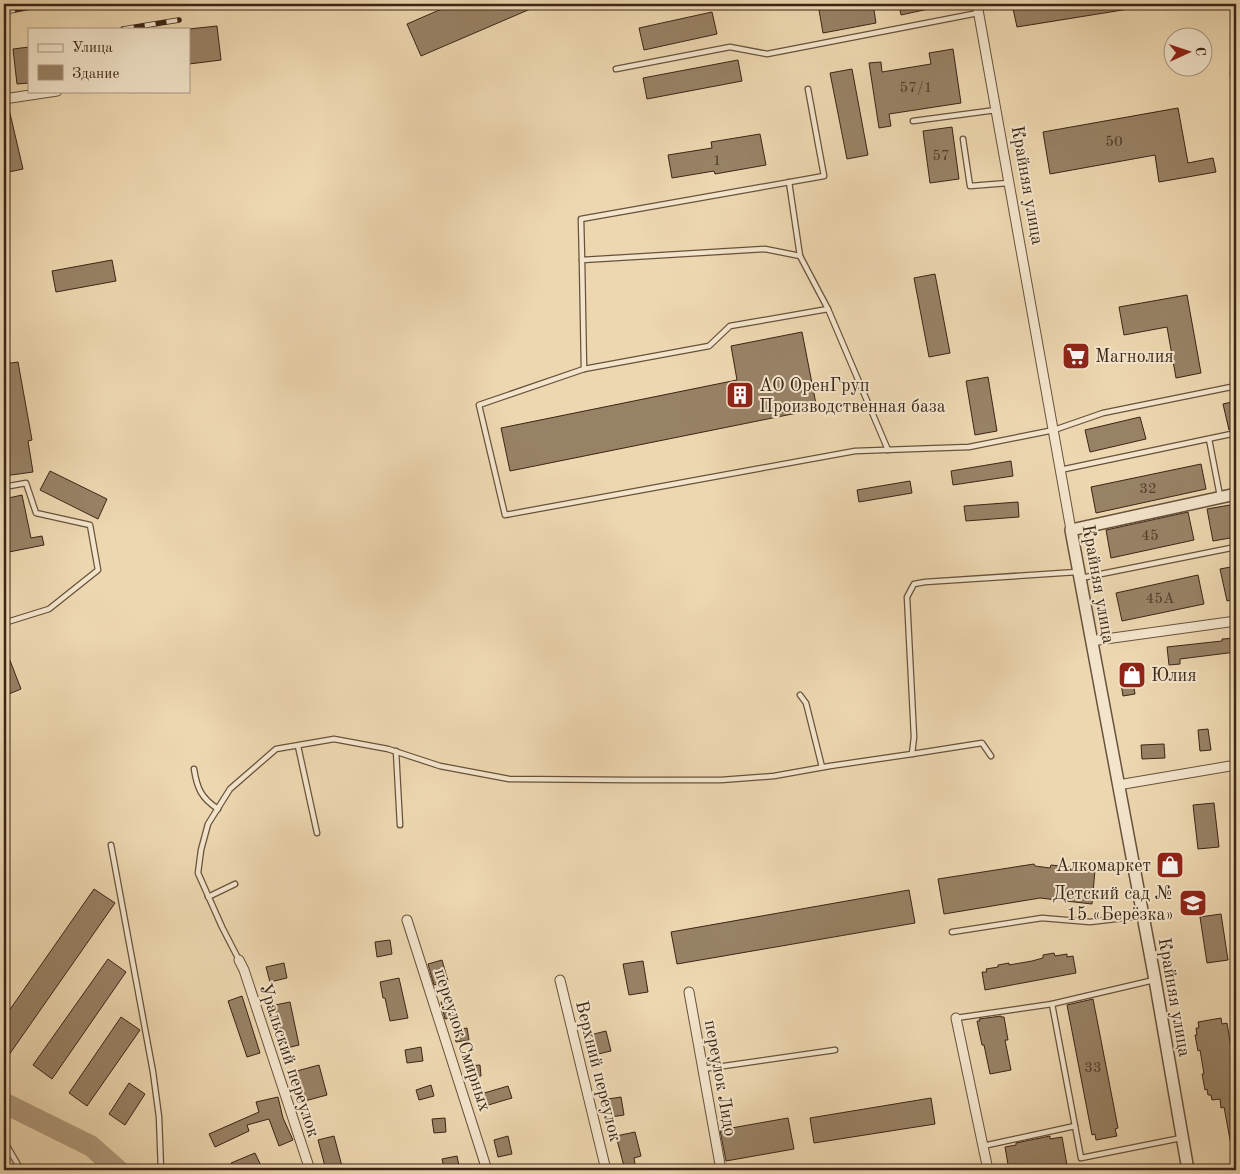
<svg xmlns="http://www.w3.org/2000/svg" width="1240" height="1174" font-family="'Old Standard TT',serif">
	<rect width="100%" height="100%" fill="#edd7b0"/>
	<filter id="stains"><feTurbulence type="fractalNoise" baseFrequency=".004" numOctaves="4"/><feColorMatrix values="0 0 0 0 .2 0 0 0 0 .09 0 0 0 0 .02 0 0 0 .5 -.17"/></filter>
	<radialGradient id="worn" r=".72"><stop offset=".6" stop-color="#630" stop-opacity="0"/><stop offset="1" stop-color="#630" stop-opacity=".3"/></radialGradient>
	<g fill="none" stroke-linecap="round" stroke-linejoin="round">
		<path stroke="#b09a7c" stroke-width="21" d="M4 1103 91 1146 118 1170"/>
	</g>
	<g fill="#988266" stroke="#3b2516">
		<path d="M453 4H542L421 56 407 24Z"/>
		<path d="M836 4H873L876 23 823 33 819 10 836 7Z"/>
		<path d="M899 4H932L933 8 901 15Z"/>
		<path d="M1012 4H1128L1129 9 1017 27Z"/>
		<path d="M712 12 717 34 644 50 639 28Z"/>
		<path d="M217 26 221 60 189 64V29Z"/>
		<path d="M29 47V83L17 84 13 49Z"/>
		<path d="M953 49 961 103 889 114 891 126 879 128 869 63 881 62 882 72 931 64 929 53Z"/>
		<path d="M738 60 742 81 647 99 643 78Z"/>
		<path d="M852 69 868 155 847 159 830 73Z"/>
		<path d="M4 105H8L23 169 4 173Z"/>
		<path d="M1178 108 1188 163 1213 158 1216 172 1159 182 1155 155 1050 174 1043 132Z"/>
		<path d="M952 127 959 179 930 183 923 131Z"/>
		<path d="M760 134 766 165 715 174 714 171 672 178 668 155 712 148 711 142Z"/>
		<path d="M112 260 116 281 56 292 52 271Z"/>
		<path d="M935 274 950 353 929 357 914 278Z"/>
		<path d="M1187 295 1201 373 1176 378 1167 327 1124 335 1119 307Z"/>
		<path d="M802 332 817 409 510 471 501 428 737 380 731 346Z"/>
		<path d="M18 362 32 440 28 441 33 472 4 476V364Z"/>
		<path d="M988 377 997 431 975 435 966 381Z"/>
		<path d="M1236 401V429L1229 430 1223 404Z"/>
		<path d="M1140 417 1146 439 1090 452 1085 430Z"/>
		<path d="M1011 461 1013 476 953 485 951 471Z"/>
		<path d="M1201 464 1206 489 1096 513 1091 487Z"/>
		<path d="M50 471 107 499 98 519 40 490Z"/>
		<path d="M910 481 912 493 859 502 857 490Z"/>
		<path d="M22 495 31 538 42 536 44 545 9 552 4 524V499Z"/>
		<path d="M1018 502 1019 517 966 521 964 506Z"/>
		<path d="M1236 504V537L1213 541 1207 509Z"/>
		<path d="M1188 512 1194 540 1111 558 1106 530Z"/>
		<path d="M1236 566V599L1227 601 1220 569Z"/>
		<path d="M1198 575 1204 604 1122 621 1116 593Z"/>
		<path d="M1236 638V652L1180 659V664L1169 665 1167 647 1222 641V639Z"/>
		<path d="M4 645 21 689 4 696Z"/>
		<path d="M1132 675 1135 694 1123 696 1120 677Z"/>
		<path d="M1208 729 1211 750 1200 751 1198 730Z"/>
		<path d="M1164 744 1165 758 1142 759 1141 745Z"/>
		<path d="M1214 803 1219 847 1198 849 1193 805Z"/>
		<path d="M1034 864 1035 866 1050 868 1051 865 1095 870 1092 904 1040 898 944 914 938 879Z"/>
		<path d="M94 889 115 903 4 1062V1018Z"/>
		<path d="M909 890 915 923 677 964 671 932Z"/>
		<path d="M1221 914 1228 960 1207 963 1200 917Z"/>
		<path d="M390 940 392 954 377 957 375 942Z"/>
		<path d="M1054 953 1055 956 1067 954V957L1073 956 1076 973 985 990 982 972H987L986 969 998 967V965L1009 963V965L1032 961 1043 958V955Z"/>
		<path d="M108 959 126 972 52 1079 33 1065Z"/>
		<path d="M442 960 448 981 434 985 428 964Z"/>
		<path d="M643 961 648 992 629 995 623 964Z"/>
		<path d="M284 963 287 978 270 982 266 967Z"/>
		<path d="M399 978 408 1018 390 1021 385 998H383L380 982Z"/>
		<path d="M242 996 260 1053 247 1057 228 1001Z"/>
		<path d="M1093 999 1118 1128 1115 1129 1117 1136 1096 1140 1095 1134 1092 1135 1067 1005Z"/>
		<path d="M449 1000 454 1017 445 1019 441 1002Z"/>
		<path d="M290 1002 299 1045 283 1049 275 1005Z"/>
		<path d="M1001 1016V1017H1004L1008 1040H1005L1011 1070 990 1074 984 1045H982L977 1021H980L979 1019Z"/>
		<path d="M121 1017 140 1030 87 1106 69 1093Z"/>
		<path d="M1221 1018 1222 1024 1227 1023 1236 1077V1145H1231L1224 1107 1221 1108 1220 1099 1212 1100 1211 1095H1208L1207 1089 1205 1090 1202 1074H1204L1200 1050 1198 1051 1195 1035H1197L1196 1028H1199L1198 1022Z"/>
		<path d="M467 1028 469 1040 456 1042 454 1030Z"/>
		<path d="M606 1031 611 1051 594 1055 590 1035Z"/>
		<path d="M421 1047 423 1061 407 1063 405 1050Z"/>
		<path d="M319 1065 327 1095 301 1102 293 1072Z"/>
		<path d="M480 1065 481 1076 468 1078 466 1066Z"/>
		<path d="M129 1083 145 1094 125 1125 109 1114Z"/>
		<path d="M431 1085 434 1096 419 1100 416 1090Z"/>
		<path d="M508 1086 512 1098 485 1106 481 1094Z"/>
		<path d="M278 1097 283 1118 293 1140 279 1146 269 1119 247 1125 249 1131 215 1147 209 1134 259 1112 256 1102Z"/>
		<path d="M621 1097 624 1115 611 1117 608 1099Z"/>
		<path d="M931 1098 935 1124 814 1143 810 1118Z"/>
		<path d="M445 1118 446 1132 434 1133 432 1119Z"/>
		<path d="M788 1118 794 1149 726 1161 720 1130Z"/>
		<path d="M635 1132 641 1156 634 1158 636 1170H625L616 1136Z"/>
		<path d="M334 1136 343 1170H326L318 1140Z"/>
		<path d="M508 1136 512 1154 498 1157 494 1140Z"/>
		<path d="M1050 1136V1139L1062 1137 1067 1165 1056 1167 1057 1170H1009L1005 1147 1016 1145V1143Z"/>
		<path d="M255 1153 263 1170H234L231 1163Z"/>
		<path d="M457 1156 459 1166 444 1168 442 1159Z"/>
	</g>
	<g fill="none" stroke-linecap="round" stroke-linejoin="round">
		<defs>
			<g id="service">
				<path d="M616 69 730 47 767 54 978 13"/>
				<path d="M1236 71 1233 72 1236 105"/>
				<path d="M808 89 824 176 581 219 582 260 765 249 800 256 828 309 730 326 709 346 584 369 479 405 505 515 855 451 969 447 1054 430 1103 413 1236 386"/>
				<path d="M913 121 996 110"/>
				<path d="M963 139 970 186 1008 183"/>
				<path d="M789 182 800 256"/>
				<path d="M582 260 584 369"/>
				<path d="M828 309 888 450"/>
				<path d="M1209 439 1220 496"/>
				<path d="M1060 470 1236 433"/>
				<path d="M4 487 26 483 36 513 90 525 98 570 49 609 4 623"/>
				<path d="M1081 578 1236 547"/>
				<path d="M800 695 806 703 822 767"/>
				<path d="M298 746 317 833"/>
				<path d="M396 751 400 825"/>
				<path d="M912 754 982 743 991 756"/>
				<path d="M194 769C197 788 201 798 218 809"/>
				<path d="M111 845 153 1072 159 1117 161 1170"/>
				<path d="M208 897 235 884"/>
				<path d="M952 932 1042 918 1090 922 1141 916"/>
				<path d="M239 960 222 927 198 873 201 850 208 824 230 789 276 749 334 739 388 749 440 766 509 779 631 780H721L774 776 830 766 912 754 914 737 907 597 914 584 925 582 1077 572"/>
				<path d="M1052 1004 1075 1126"/>
				<path d="M956 1018 1052 1004 1154 980"/>
				<path d="M703 1069 835 1050"/>
				<path d="M4 1146H7L21 1170"/>
				<path d="M983 1146 1075 1126 1081 1158 1181 1138"/>
			</g>
			<g id="minor">
				<path d="M977 4 1071 530"/>
				<path d="M4 99 57 91"/>
				<path d="M1091 641 1236 621"/>
				<path d="M1118 785 1236 765"/>
				<path d="M407 920 487 1170"/>
				<path d="M239 960 244 970 310 1170"/>
				<path d="M560 980 606 1170"/>
				<path d="M689 992 721 1170"/>
				<path d="M956 1018 988 1170"/>
			</g>
			<path id="tertiary" d="M1188 1170 1155 980 1071 530 1236 494"/>
		</defs>
		<use href="#service" stroke="#68523c" stroke-width="7"/>
		<use href="#minor" stroke="#68523c" stroke-width="11"/>
		<use href="#tertiary" stroke="#68523c" stroke-width="14"/>
		<use href="#service" stroke="#f3e5cc" stroke-width="4.5"/>
		<use href="#minor" stroke="#f3e5cc" stroke-width="9"/>
		<use href="#tertiary" stroke="#f3e5cc" stroke-width="11"/>
		<defs>
			<g id="rail">
				<path d="M4 12 46 4"/>
				<path d="M123 29 179 20"/>
			</g>
		</defs>
		<use href="#rail" stroke="#3b2516" stroke-width="5.5"/>
		<use href="#rail" stroke="#f3e5cc" stroke-width="4" stroke-dasharray="11" stroke-linecap="butt"/>
	</g>
	<defs>
		<symbol id="supermarket-square" viewBox="-11 -11 22 22"><rect x="-9" y="-9" width="18" height="18" rx="4" fill="#8f2418" stroke="#f3e5cc"/><path d="M-6-5.5h2.5l.6 2H6L4.5 2H-2.5L-4.4-4H-6ZM-1.5 3.2a1.3 1.3 0 1 0 .1 0ZM3 3.2a1.3 1.3 0 1 0 .1 0Z" fill="#fff"/></symbol>
		<symbol id="building-square" viewBox="-11 -11 22 22"><rect x="-9" y="-9" width="18" height="18" rx="4" fill="#8f2418" stroke="#f3e5cc"/><path d="M-4-6H4V6H1V3H-1V6H-4ZM-2.5-4.3h1.7v1.8h-1.7ZM.8-4.3h1.7v1.8H.8ZM-2.5-1h1.7V.8h-1.7ZM.8-1h1.7V.8H.8Z" fill="#fff"/></symbol>
		<symbol id="shop-square" viewBox="-11 -11 22 22"><rect x="-9" y="-9" width="18" height="18" rx="4" fill="#8f2418" stroke="#f3e5cc"/><path d="M-5-2.5h2.3a2.7 3.5 0 0 1 5.4 0H5L5.5 6h-11ZM-1.5-2.5h3a1.5 2.3 0 0 0-3 0Z" fill="#fff"/></symbol>
		<symbol id="school-square" viewBox="-11 -11 22 22"><rect x="-9" y="-9" width="18" height="18" rx="4" fill="#8f2418" stroke="#f3e5cc"/><path d="M0-5L7-2L0 1L-7-2ZM-4 1L0 2.5L4 1V4Q0 6-4 4Z" fill="#fff"/></symbol>
	</defs>
	<g fill-rule="evenodd">
		<use href="#supermarket-square" x="1060" y="340" width="32" height="32"/>
		<use href="#building-square" x="724" y="379" width="32" height="32"/>
		<use href="#shop-square" x="1116" y="659" width="32" height="32"/>
		<use href="#shop-square" x="1154" y="849" width="32" height="32"/>
		<use href="#school-square" x="1177" y="887" width="32" height="32"/>
	</g>
	<g text-anchor="middle" stroke-width="4" stroke-linejoin="round" paint-order="stroke">
		<g font-size="15" fill="#523c2a">
			<text x="916" y="92">57/1</text>
			<text x="1114" y="146">50</text>
			<text x="941" y="160">57</text>
			<text x="717" y="165">1</text>
			<text x="1148" y="493">32</text>
			<text x="1150" y="540">45</text>
			<text x="1160" y="603">45А</text>
			<text x="1093" y="1072">33</text>
		</g>
		<g font-size="18" fill="#3b2516" stroke="#f3e5cc">
			<text transform="translate(1028 185) rotate(80)" y="6">Крайняя улица</text>
			<text transform="translate(1099 584) rotate(80)" y="6">Крайняя улица</text>
			<text transform="translate(1175 997) rotate(80)" y="6">Крайняя улица</text>
			<text transform="translate(463 1040) rotate(72)" y="6">переулок Смирных</text>
			<text transform="translate(290 1060) rotate(72)" y="6">Уральский переулок</text>
			<text transform="translate(599 1071) rotate(76)" y="6">Верхний переулок</text>
			<text transform="translate(721 1078) rotate(80)" y="6">переулок Лидо</text>
		</g>
		<g font-size="18" fill="#3b2516" stroke="#f3e5cc" text-anchor="start">
			<text x="1095" y="362">Магнолия</text>
			<text x="759" y="391">АО ОренГруп<tspan x="759" dy="21">Производственная база</tspan></text>
			<text x="1151" y="681">Юлия</text>
			<text x="1151" y="871" text-anchor="end">Алкомаркет</text>
			<text x="1174" y="899" text-anchor="end">Детский сад №<tspan x="1174" dy="21">15 «Берёзка»</tspan></text>
		</g>
	</g>
	<rect width="1240" height="1174" fill="none" stroke="#edd7b0" stroke-width="20"/>
	<rect x="5" y="5" width="1230" height="1164" fill="none" stroke="#3b2516" stroke-width="2.5"/>
	<rect x="10" y="10" width="1220" height="1154" fill="none" stroke="#3b2516"/>
	<rect x="28" y="28" width="162" height="65" fill="#f3e5cc" stroke="#a99883"/>
	<rect x="38" y="44" width="25" height="8" fill="#f3e5cc" stroke="#a99883"/>
	<text x="72" y="52" font-size="15" fill="#3b2516">Улица</text>
	<rect x="38" y="65" width="25" height="15" fill="#988266" stroke="#a99883"/>
	<text x="72" y="78" font-size="15" fill="#3b2516">Здание</text>
	<g transform="translate(1188 52) rotate(87)"><circle r="24" fill="#f3e5cc" stroke="#a99883"/>
	<path d="M0-4L9 19L0 12L-9 19Z" fill="#8f2418"/>
	<text y="-8" font-size="14" font-weight="bold" text-anchor="middle" fill="#3b2516">С</text>
	</g>
	<rect width="100%" height="100%" filter="url(#stains)"/>
	<rect width="100%" height="100%" fill="url(#worn)"/>
</svg>
